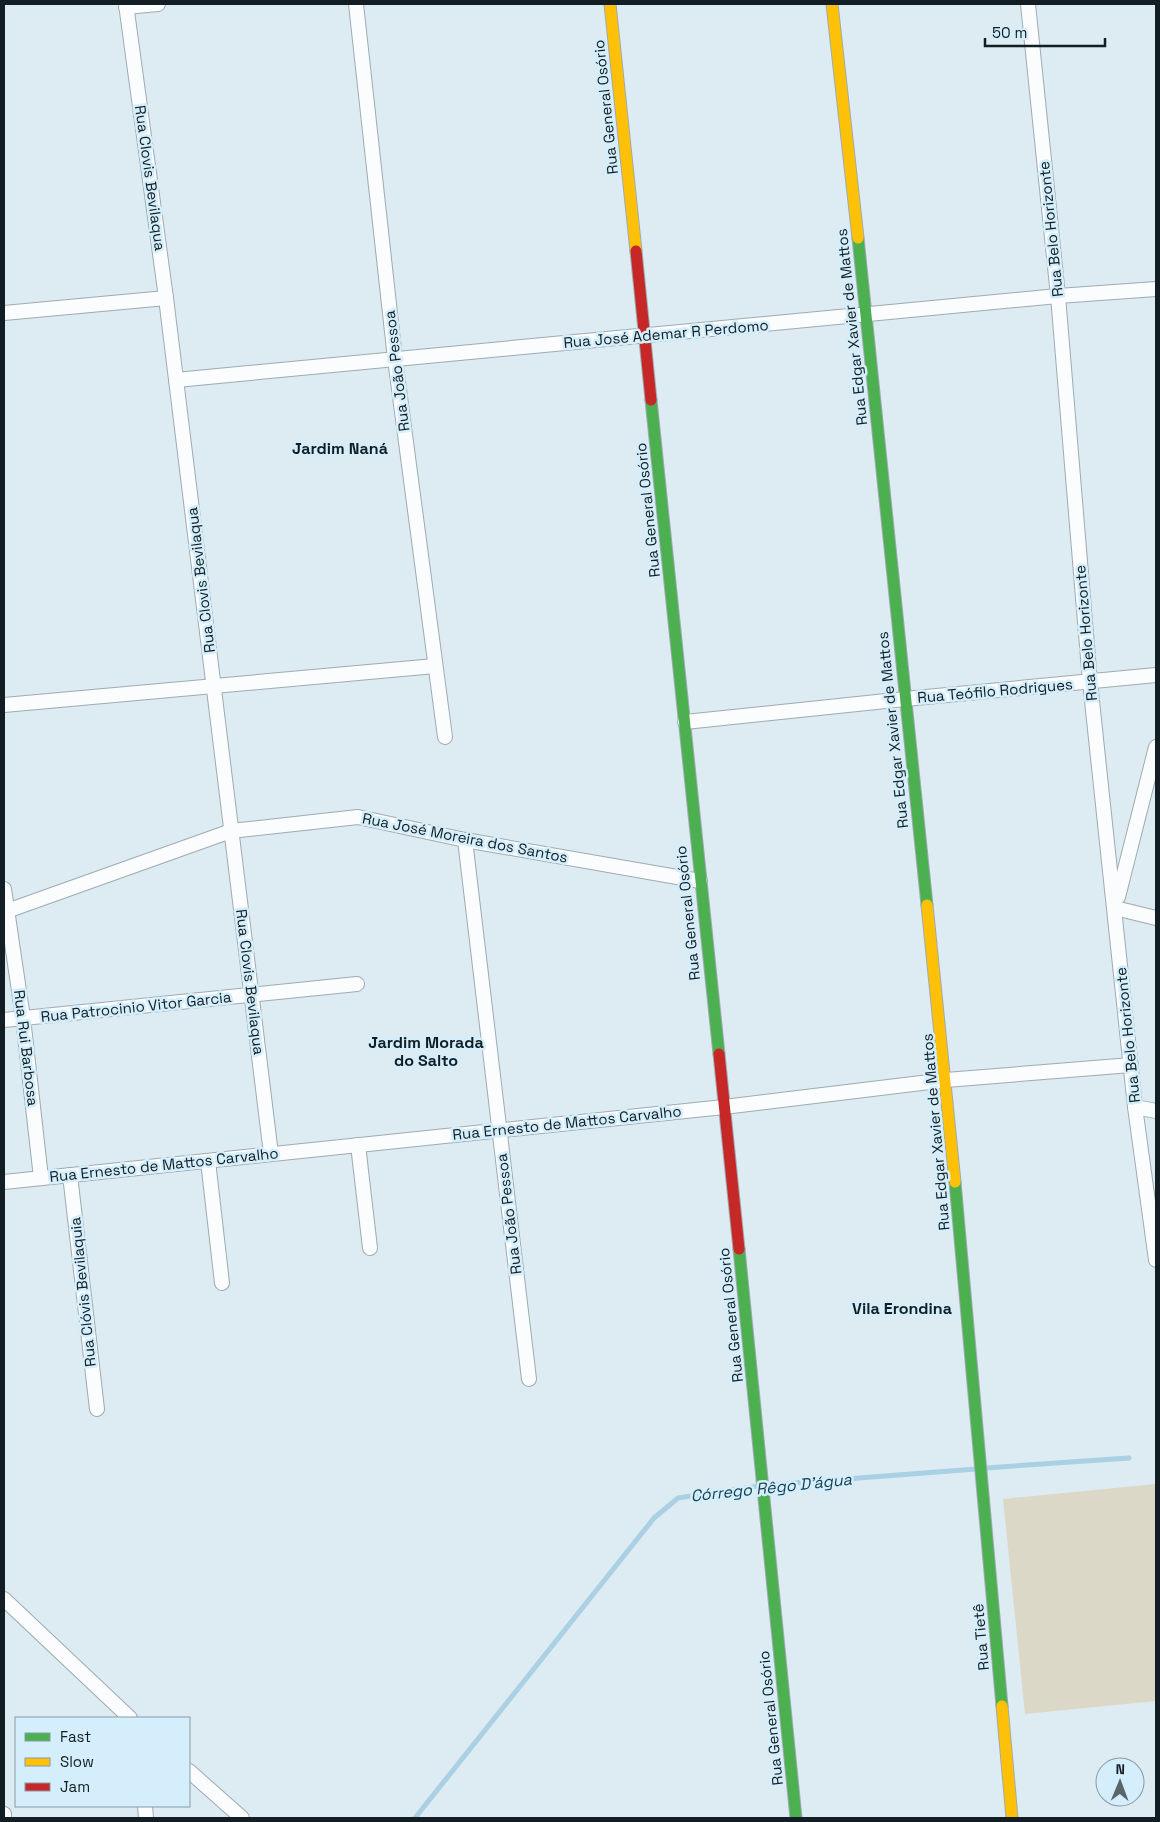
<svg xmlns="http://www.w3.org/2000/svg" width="1160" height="1822" font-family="'Space Grotesk',sans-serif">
	<rect width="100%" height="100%" fill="#ddebf2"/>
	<path fill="#dcd8c7" d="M1155 1484 1156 1701 1025 1714 1003 1499Z"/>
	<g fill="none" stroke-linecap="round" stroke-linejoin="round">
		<g stroke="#a9d0e3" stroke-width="5">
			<path d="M985 1468 1129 1458"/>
			<path d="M768 1485 976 1469"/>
			<path d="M415 1818 654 1518 678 1498 759 1486"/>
		</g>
		<defs>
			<g id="street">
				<path d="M126 4 166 298 271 1154"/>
				<path d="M356 4 395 359 445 737"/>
				<path d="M1028 4 1058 296 1090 682 1135 1107 1156 1260"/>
				<path d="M126 7 158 4"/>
				<path d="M4 313 166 298"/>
				<path d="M176 380 1058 296 1156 289"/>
				<path d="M4 705 435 666"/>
				<path d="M685 722 905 699 1156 675"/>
				<path d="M465 840 529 1379"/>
				<path d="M4 889 23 1018 41 1178"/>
				<path d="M1118 897 1156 747"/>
				<path d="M1115 908 1156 918"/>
				<path d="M4 912 231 831 358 817 465 840 700 881"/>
				<path d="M4 1020 357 984"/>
				<path d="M1135 1107 1156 1111"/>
				<path d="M358 1145 370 1248"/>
				<path d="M208 1161 222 1283"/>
				<path d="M70 1175 97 1409"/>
				<path d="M4 1182 724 1107 946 1080 1131 1065"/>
				<path d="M4 1599 130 1718"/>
				<path d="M189 1771 242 1818"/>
				<path d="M145 1806 146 1818"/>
				<path d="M4 1814V1818"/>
			</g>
			<g id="fast">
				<path d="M858 238 927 905"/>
				<path d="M651 400 719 1054"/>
				<path d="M955 1182 1002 1706"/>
				<path d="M739 1249 796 1818"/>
			</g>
			<g id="slow">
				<path d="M610 4 636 251"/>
				<path d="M832 4 858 238"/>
				<path d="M927 905 955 1182"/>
				<path d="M1002 1706 1012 1818"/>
			</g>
			<g id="jam">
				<path d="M636 251 651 400"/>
				<path d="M719 1054 739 1249"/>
			</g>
		</defs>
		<use href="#street" stroke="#9fabb1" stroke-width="16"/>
		<use href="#fast" stroke="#9fabb1" stroke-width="13"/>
		<use href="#slow" stroke="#9fabb1" stroke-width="13"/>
		<use href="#jam" stroke="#9fabb1" stroke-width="13"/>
		<use href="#street" stroke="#fafcfd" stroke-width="14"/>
		<use href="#fast" stroke="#4caf50" stroke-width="11"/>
		<use href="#slow" stroke="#ffc107" stroke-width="11"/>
		<use href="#jam" stroke="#c62828" stroke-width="11"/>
	</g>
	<g text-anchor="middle" stroke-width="5" stroke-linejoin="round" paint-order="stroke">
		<g font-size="15" fill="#121e23" stroke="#d4eefb">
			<text transform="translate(606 107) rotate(-96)" y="5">Rua General Osório</text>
			<text transform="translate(150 178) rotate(82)" y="5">Rua Clovis Bevilaqua</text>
			<text transform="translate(1051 229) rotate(-96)" y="5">Rua Belo Horizonte</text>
			<text transform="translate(852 327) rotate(-96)" y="5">Rua Edgar Xavier de Mattos</text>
			<text transform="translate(666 334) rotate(-5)" y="5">Rua José Ademar R Perdomo</text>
			<text transform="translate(397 371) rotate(-97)" y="5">Rua João Pessoa</text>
			<text transform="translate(648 510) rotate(-96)" y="5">Rua General Osório</text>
			<text transform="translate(201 580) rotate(-97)" y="5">Rua Clovis Bevilaqua</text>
			<text transform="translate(1086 633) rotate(-95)" y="5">Rua Belo Horizonte</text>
			<text transform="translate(995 691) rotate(-5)" y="5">Rua Teófilo Rodrigues</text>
			<text transform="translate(893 730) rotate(-96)" y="5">Rua Edgar Xavier de Mattos</text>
			<text transform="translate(465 838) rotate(11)" y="5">Rua José Moreira dos Santos</text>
			<text transform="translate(688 913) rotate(-96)" y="5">Rua General Osório</text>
			<text transform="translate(250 982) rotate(83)" y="5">Rua Clovis Bevilaqua</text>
			<text transform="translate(136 1007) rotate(-6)" y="5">Rua Patrocinio Vitor Garcia</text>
			<text transform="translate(1128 1035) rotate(-96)" y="5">Rua Belo Horizonte</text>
			<text transform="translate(26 1048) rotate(83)" y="5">Rua Rui Barbosa</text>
			<text transform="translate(567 1123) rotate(-6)" y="5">Rua Ernesto de Mattos Carvalho</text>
			<text transform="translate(936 1132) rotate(-95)" y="5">Rua Edgar Xavier de Mattos</text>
			<text transform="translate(164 1165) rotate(-6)" y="5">Rua Ernesto de Mattos Carvalho</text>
			<text transform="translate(509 1214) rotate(-97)" y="5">Rua João Pessoa</text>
			<text transform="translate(83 1292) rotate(-96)" y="5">Rua Clóvis Bevilaquia</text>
			<text transform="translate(731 1315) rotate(-96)" y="5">Rua General Osório</text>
			<text transform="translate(981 1637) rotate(-95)" y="5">Rua Tietê</text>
			<text transform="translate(771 1718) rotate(-96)" y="5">Rua General Osório</text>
		</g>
		<g font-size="16" font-weight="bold" fill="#121e23" stroke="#d4eefb">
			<text x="340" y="454">Jardim Naná</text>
			<text x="426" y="1048">Jardim Morada<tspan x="426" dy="18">do Salto</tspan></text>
			<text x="902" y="1314">Vila Erondina</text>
		</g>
		<g font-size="16" font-style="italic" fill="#133e50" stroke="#d4eefb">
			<text transform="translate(771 1487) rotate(-6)" y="6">Córrego Rêgo D'água</text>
		</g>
	</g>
	<rect width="1160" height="1822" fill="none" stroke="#121e23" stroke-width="10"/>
	<rect x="15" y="1717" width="175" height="90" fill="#d4eefb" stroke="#869ba5"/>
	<rect x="25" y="1733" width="25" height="8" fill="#4caf50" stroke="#869ba5"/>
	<text x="60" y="1742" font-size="15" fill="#121e23">Fast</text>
	<rect x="25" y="1758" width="25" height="8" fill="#ffc107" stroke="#869ba5"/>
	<text x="60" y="1767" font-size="15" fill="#121e23">Slow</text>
	<rect x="25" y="1783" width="25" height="8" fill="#c62828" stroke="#869ba5"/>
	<text x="60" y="1792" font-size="15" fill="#121e23">Jam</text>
	<g transform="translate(1120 1782) rotate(1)"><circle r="24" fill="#d4eefb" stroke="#869ba5"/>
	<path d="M0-4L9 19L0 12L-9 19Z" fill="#59666b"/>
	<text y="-8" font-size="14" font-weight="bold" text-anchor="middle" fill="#121e23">N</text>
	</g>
	<path d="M985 38v8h120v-8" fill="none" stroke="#121e23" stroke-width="2.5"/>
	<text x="992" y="38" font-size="15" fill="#121e23" stroke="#d4eefb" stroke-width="4" paint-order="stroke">50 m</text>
</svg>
